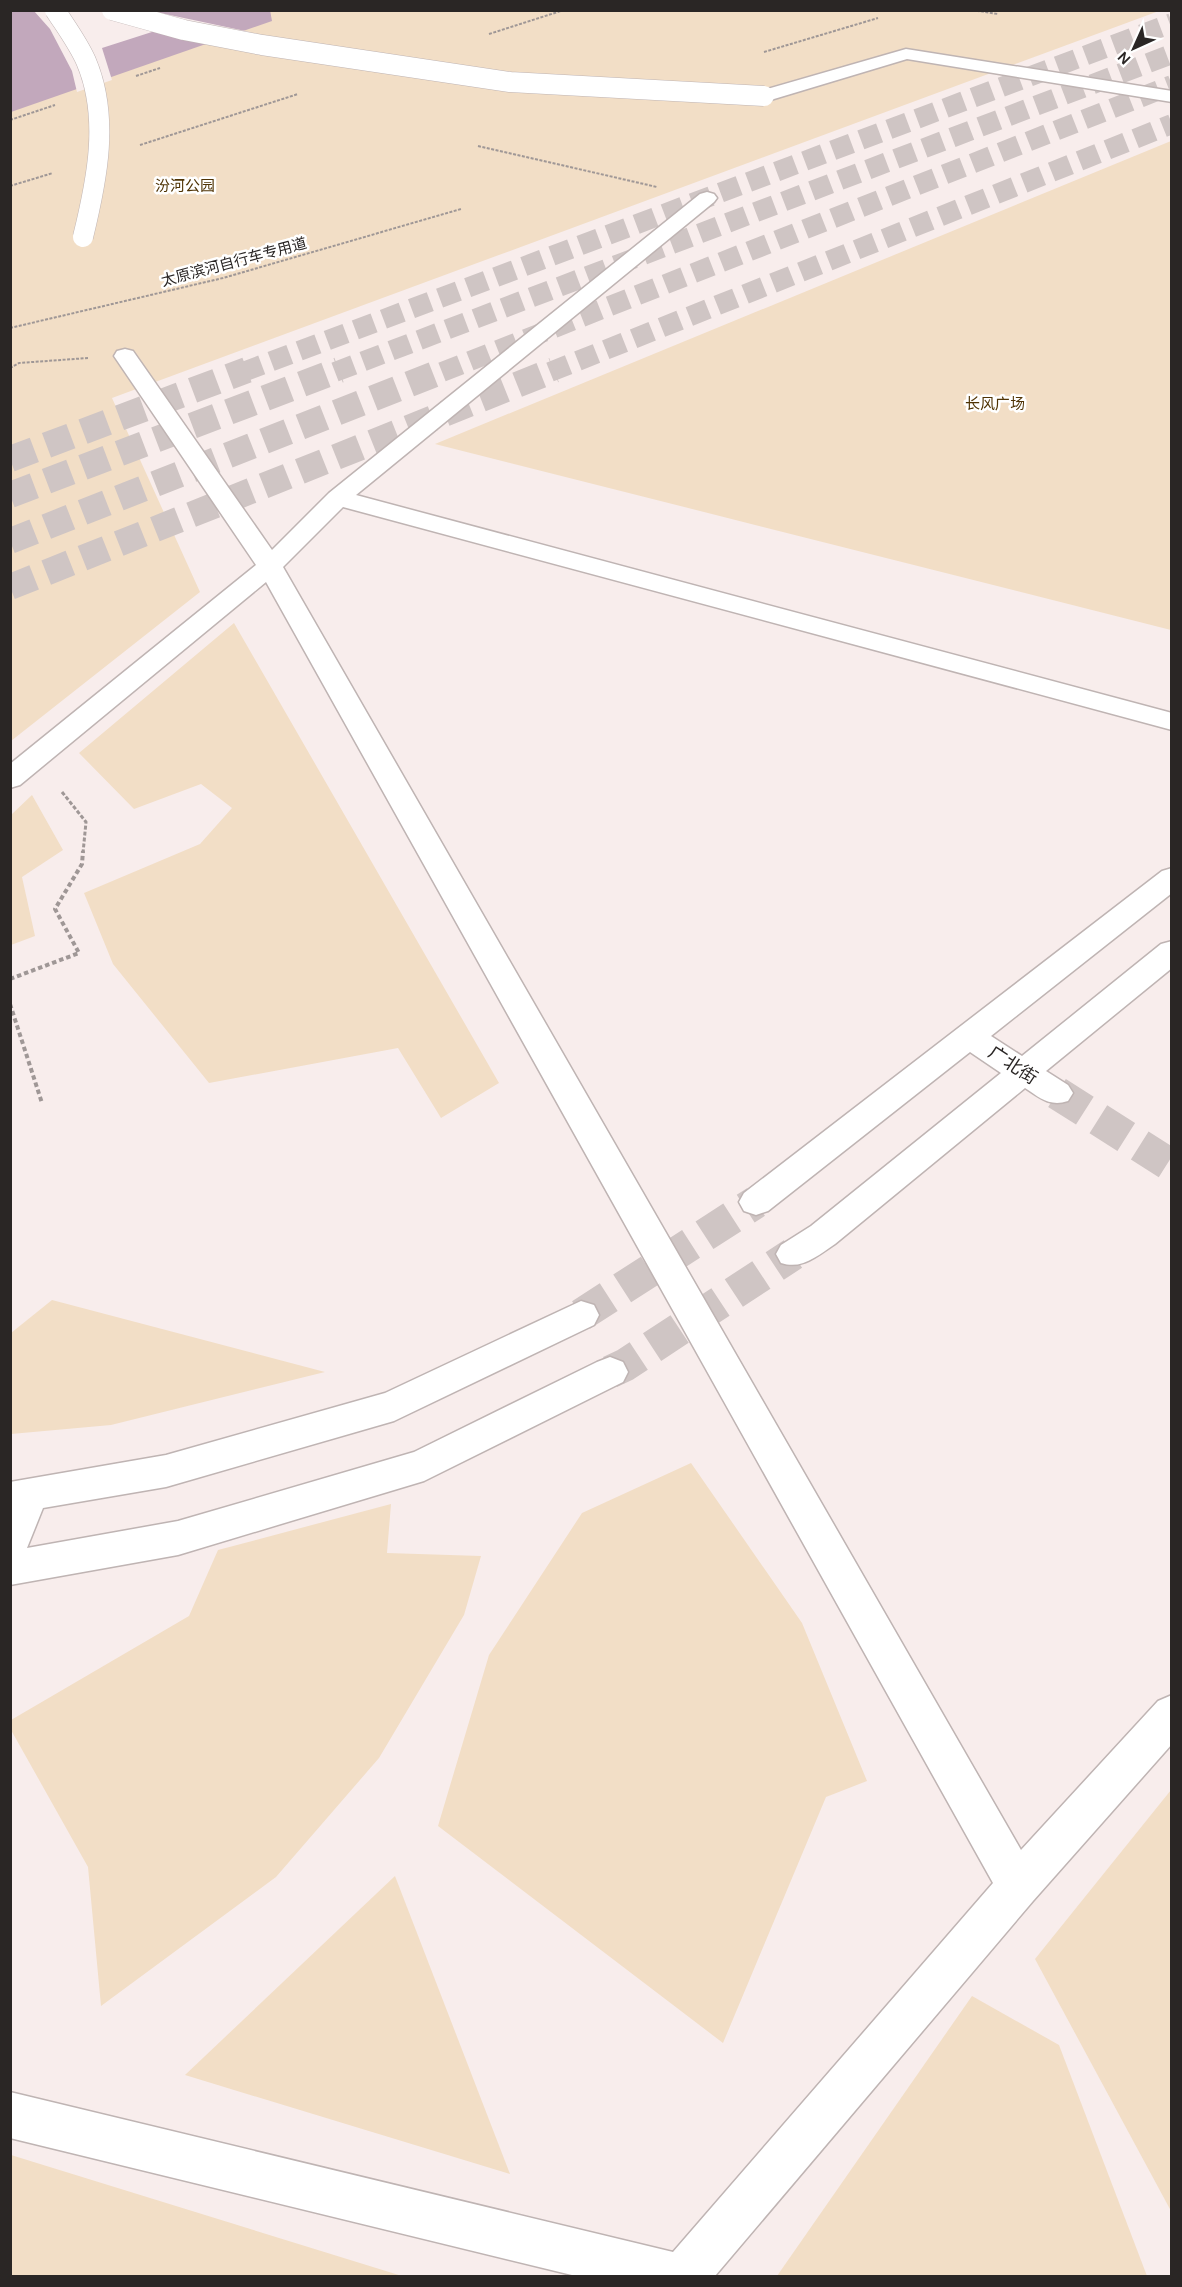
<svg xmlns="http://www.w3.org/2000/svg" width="1182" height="2287" font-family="Karla,'Noto Sans SC',sans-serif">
	<rect width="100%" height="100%" fill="#f8edec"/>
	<g fill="#f2dec6">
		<path d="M11 11H1159L112 398 200 592 11 741Z"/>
		<path d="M1171 141V630L435 444Z"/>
		<path d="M234 623 499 1083 441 1118 398 1048 209 1083 113 964 84 893 200 844 232 808 201 784 134 809 79 753Z"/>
		<path d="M32 795 63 850 22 877 35 936 11 945V815Z"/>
		<path d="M52 1300 325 1372 111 1425 11 1434V1333Z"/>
		<path d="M691 1463 802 1623 867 1781 826 1797 723 2043 438 1826 489 1655 582 1513Z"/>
		<path d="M391 1504 387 1553 481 1556 464 1615 379 1758 276 1877 101 2006 88 1867 11 1730V1720L189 1616 218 1550Z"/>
		<path d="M1171 1790V2211L1035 1959Z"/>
		<path d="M395 1876 510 2174 185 2075Z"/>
		<path d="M972 1996 1059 2045 1147 2276H777Z"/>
		<path d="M10 2155H11L402 2276H11Z"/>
	</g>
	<path fill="#c2a8bc" d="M270 10 272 21 11 112 10 11Z"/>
	<path fill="#f8edec" d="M34 11H151L250 32 215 44 155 31 102 48 112 80 77 92 72 71 50 29Z"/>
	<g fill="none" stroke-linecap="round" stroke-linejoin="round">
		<path stroke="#cfc5c4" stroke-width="20" stroke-dasharray="20 10" stroke-linecap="butt" d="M550 372 1172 124"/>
		<path stroke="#cfc5c4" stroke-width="26" stroke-dasharray="26 13" stroke-linecap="butt" d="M10 587 554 370"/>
		<g stroke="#cfc5c4" stroke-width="33" stroke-dasharray="33 16" stroke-linecap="butt">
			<path d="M1057 1093 1172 1166"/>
			<path d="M581 1315 756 1202"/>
			<path d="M610 1372 625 1365 793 1254"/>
		</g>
		<g stroke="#cfc5c4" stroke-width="20" stroke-dasharray="20 10" stroke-linecap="butt">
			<path d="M243 372 1172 23"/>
			<path d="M335 372 1172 54"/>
			<path d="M442 372 1172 85"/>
		</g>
		<g stroke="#cfc5c4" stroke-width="26" stroke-dasharray="26 13" stroke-linecap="butt">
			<path d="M10 459 247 370"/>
			<path d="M10 495 339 370"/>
			<path d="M10 541 445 370"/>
		</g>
		<defs>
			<g id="minor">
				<path d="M906 49 1172 91V102L907 59 764 102 757 100 755 96 757 92Z"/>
				<path d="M707 192 714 194 717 198 714 202 356 495 1172 713V730L343 507 283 567 1021 1850 1158 1701 1172 1695V1744L1033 1901 715 2276H576L10 2138V2092L673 2252 993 1883 266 582 20 785 10 788V764L256 565 114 356 117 351 125 349 133 351 272 550 329 493 700 194Z"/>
				<path d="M1172 868V893L991 1036 1022 1056 1161 944 1172 941V968L1046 1071 1068 1085 1073 1093 1068 1101C1050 1107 1040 1098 1025 1088L835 1244C817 1256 802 1270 781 1263L776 1254 781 1245 811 1226 1001 1073 970 1052 768 1211 756 1215 744 1211 739 1202 744 1193 1162 871Z"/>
				<path d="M581 1301 594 1305 599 1315 594 1325 394 1421 166 1487 43 1508 27 1548 178 1521 414 1452 597 1362 610 1357 623 1362 628 1372 623 1382 424 1481 178 1555 10 1585V1482L166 1455 385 1393Z"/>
			</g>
		</defs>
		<use href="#minor" stroke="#bfb4b3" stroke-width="3"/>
		<g stroke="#9f9796" stroke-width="2" stroke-dasharray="3 1.5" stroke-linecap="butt">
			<path d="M972 10 998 14"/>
			<path d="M489 34 564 10"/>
			<path d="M764 52 878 18"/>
			<path d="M136 76 160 68"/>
			<path d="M10 120 55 105"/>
			<path d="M140 145 298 94"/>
			<path d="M478 146 657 187"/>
			<path d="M10 186 53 173"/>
			<path d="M10 328 223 278 461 209"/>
			<path d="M10 368 19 363 88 358"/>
		</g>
		<path stroke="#9f9796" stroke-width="3" stroke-dasharray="4 2" stroke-linecap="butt" d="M62 792 86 822 83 853"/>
		<g stroke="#9f9796" stroke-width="4" stroke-dasharray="4.5 3" stroke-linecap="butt">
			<path d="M10 979 79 953 55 909 82 864 83 851"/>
			<path d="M10 1004 42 1103"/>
		</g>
		<use href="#minor" fill="#fff" fill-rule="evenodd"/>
		<defs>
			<g id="minor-bridge">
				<path d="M55 10C66 27 78 43 86 61 110 117 97 180 83 237"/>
				<path d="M112 10 184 30 262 45 510 82 764 96"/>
			</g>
		</defs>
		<use href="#minor-bridge" stroke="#bfb4b3" stroke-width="21" stroke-linecap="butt"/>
		<use href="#minor-bridge" stroke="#fff" stroke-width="20"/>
	</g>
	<g text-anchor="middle" stroke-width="5" stroke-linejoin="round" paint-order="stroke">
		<g font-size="15" fill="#4f3304" stroke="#fff">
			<text x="185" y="191">汾河公园</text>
			<text x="995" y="409">长风广场</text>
		</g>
		<g font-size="15" fill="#2a2625" stroke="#fff">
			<text transform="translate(234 262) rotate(-15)" y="5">太原滨河自行车专用道</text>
		</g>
		<g font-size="18" fill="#2a2625" stroke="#fff">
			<text transform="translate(1013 1065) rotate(33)" y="6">广北街</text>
		</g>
	</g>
	<rect width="1182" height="2287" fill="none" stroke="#2a2625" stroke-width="24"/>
	<g transform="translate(1134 48) rotate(225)" stroke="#ffffff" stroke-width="4.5" paint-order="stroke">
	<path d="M0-4.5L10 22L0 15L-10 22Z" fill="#2a2625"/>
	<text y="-9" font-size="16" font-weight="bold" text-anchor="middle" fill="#2a2625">N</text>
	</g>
</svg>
